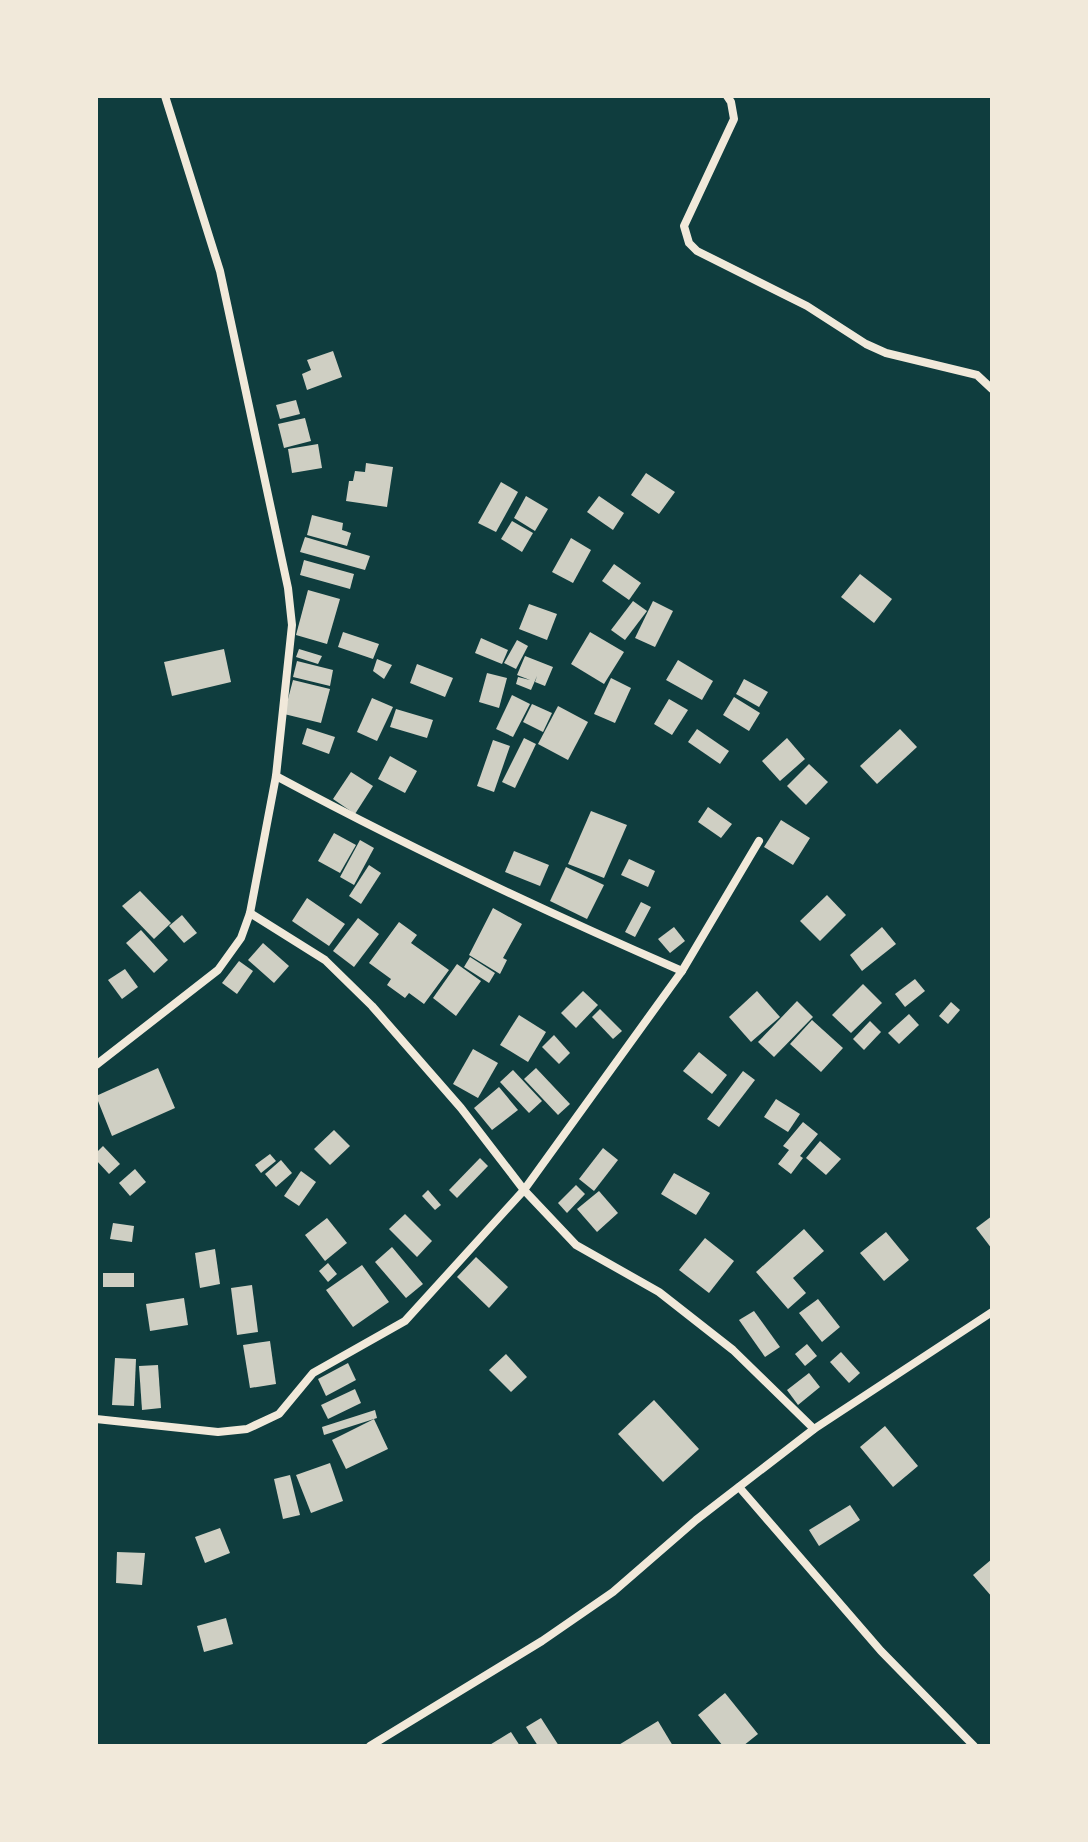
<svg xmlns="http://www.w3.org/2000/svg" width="1088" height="1842" font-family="'Source Serif 4',serif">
	<rect width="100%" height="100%" fill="#0f3d3e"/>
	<g fill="#cfcfc3">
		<path d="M333 351 342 377 307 390 302 374 311 370 307 360Z"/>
		<path d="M296 400 300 414 280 419 276 405Z"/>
		<path d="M305 418 311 441 284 448 278 424Z"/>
		<path d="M318 444 322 468 292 473 288 449Z"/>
		<path d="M366 463 393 467 387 507 346 501 349 481H353L355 471 365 472Z"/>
		<path d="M646 473 675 492 659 514 631 495Z"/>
		<path d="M501 482 518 492 496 532 478 523Z"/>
		<path d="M526 496 548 509 535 531 514 518Z"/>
		<path d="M599 496 624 513 613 530 587 512Z"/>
		<path d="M312 515 343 523 342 530 351 533 347 546 307 535Z"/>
		<path d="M512 521 533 533 522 552 501 539Z"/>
		<path d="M305 537 370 556 365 570 300 552Z"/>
		<path d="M571 538 591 550 573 583 552 572Z"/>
		<path d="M304 560 354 574 350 589 300 575Z"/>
		<path d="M614 564 641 583 629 600 602 581Z"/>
		<path d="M860 574 892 599 874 623 841 597Z"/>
		<path d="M308 590 340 599 327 644 296 635Z"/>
		<path d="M633 601 647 611 625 640 611 630Z"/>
		<path d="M653 601 673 611 655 647 635 638Z"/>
		<path d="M529 604 557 614 547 640 519 629Z"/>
		<path d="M343 632 379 644 373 659 338 647Z"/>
		<path d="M590 632 624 652 604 684 571 664Z"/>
		<path d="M481 638 508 650 502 664 475 653Z"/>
		<path d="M517 640 528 646 516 669 504 663Z"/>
		<path d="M224 649 231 682 172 696 164 662Z"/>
		<path d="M299 649 322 656 318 664 296 657Z"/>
		<path d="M525 656 553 667 545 686 535 682 537 676 531 690 516 684 518 677 530 680 517 675Z"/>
		<path d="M377 659 392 665 384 679 373 671Z"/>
		<path d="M678 660 713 681 702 700 666 680Z"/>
		<path d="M297 661 333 670 330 686 293 677Z"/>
		<path d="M417 664 453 678 445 697 410 683Z"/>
		<path d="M487 673 507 678 499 708 479 702Z"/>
		<path d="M611 678 631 688 615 723 594 714Z"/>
		<path d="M744 679 768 692 759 707 736 694Z"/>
		<path d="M293 680 330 689 321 723 284 714Z"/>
		<path d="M512 695 530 704 513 737 496 729Z"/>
		<path d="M734 697 760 713 749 731 723 715Z"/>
		<path d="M372 698 393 707 377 741 357 732Z"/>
		<path d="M669 699 688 710 672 735 654 724Z"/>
		<path d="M532 704 552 713 543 732 523 722Z"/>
		<path d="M558 706 588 722 568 760 538 744Z"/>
		<path d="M396 709 433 720 427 738 390 727Z"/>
		<path d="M307 728 335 737 329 754 302 744Z"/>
		<path d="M697 729 729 751 720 764 688 742Z"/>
		<path d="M900 729 917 747 877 784 860 766Z"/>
		<path d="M524 738 536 744 515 788 502 782Z"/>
		<path d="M787 738 805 759 780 781 762 761Z"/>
		<path d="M493 740 510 746 494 792 477 786Z"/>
		<path d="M390 756 417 771 405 793 378 779Z"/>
		<path d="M809 764 828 782 806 805 787 786Z"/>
		<path d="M351 772 373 786 355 814 333 799Z"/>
		<path d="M708 807 732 824 721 838 698 822Z"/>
		<path d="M591 811 627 825 604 878 568 864Z"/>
		<path d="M781 820 810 838 793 865 764 847Z"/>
		<path d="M334 833 356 845 340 873 318 861Z"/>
		<path d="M360 840 374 848 354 885 340 877Z"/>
		<path d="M514 851 549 865 540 886 505 872Z"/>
		<path d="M629 859 655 871 648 887 621 875Z"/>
		<path d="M369 865 381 873 361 904 349 896Z"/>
		<path d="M566 867 604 885 587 919 550 901Z"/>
		<path d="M140 891 171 923 154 939 122 906Z"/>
		<path d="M827 895 846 915 820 941 800 921Z"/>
		<path d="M307 898 345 924 329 946 292 921Z"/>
		<path d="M641 902 651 907 635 937 625 932Z"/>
		<path d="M493 908 522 924 503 958 507 960 500 974 469 955Z"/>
		<path d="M182 915 197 933 184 943 169 926Z"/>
		<path d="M358 918 379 934 354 967 333 951Z"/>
		<path d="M399 922 417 935 411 943 449 970 424 1004 409 993 405 998 387 985 391 979 369 963Z"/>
		<path d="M674 927 685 941 670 953 658 939Z"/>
		<path d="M882 927 896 944 862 971 850 955Z"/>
		<path d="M141 930 168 960 154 973 126 943Z"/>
		<path d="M263 943 289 966 274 983 248 960Z"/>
		<path d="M470 957 495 973 489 983 464 967Z"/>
		<path d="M239 961 253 971 237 994 222 983Z"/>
		<path d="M457 964 481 981 456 1016 433 998Z"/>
		<path d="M125 969 138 987 122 999 108 980Z"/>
		<path d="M915 979 925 991 905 1007 895 994Z"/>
		<path d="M863 984 882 1003 851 1033 832 1015Z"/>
		<path d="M583 991 598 1005 576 1028 561 1013Z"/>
		<path d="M757 991 780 1017 751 1042 729 1017Z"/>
		<path d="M797 1001 813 1017 774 1057 758 1042Z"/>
		<path d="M951 1002 960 1010 948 1024 939 1016Z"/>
		<path d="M600 1009 622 1031 613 1039 592 1017Z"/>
		<path d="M909 1014 919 1025 899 1044 888 1033Z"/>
		<path d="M519 1015 546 1032 528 1062 500 1045Z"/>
		<path d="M812 1020 843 1048 821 1072 790 1044Z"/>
		<path d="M870 1021 881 1032 864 1050 853 1039Z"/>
		<path d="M554 1035 570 1053 559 1064 542 1047Z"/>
		<path d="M473 1049 498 1063 478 1098 453 1084Z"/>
		<path d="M699 1052 727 1075 712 1094 683 1071Z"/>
		<path d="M158 1068 175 1108 112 1136 96 1096Z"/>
		<path d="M536 1068 570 1104 558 1115 524 1079Z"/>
		<path d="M513 1070 542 1101 529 1113 500 1082Z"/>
		<path d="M743 1071 755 1080 719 1127 707 1119Z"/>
		<path d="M499 1087 518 1110 492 1130 474 1108Z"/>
		<path d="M776 1099 800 1114 788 1132 764 1117Z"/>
		<path d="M803 1122 818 1134 800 1156 803 1158 791 1174 778 1164 789 1150 783 1146Z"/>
		<path d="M334 1130 350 1146 330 1165 314 1149Z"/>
		<path d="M820 1141 841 1159 826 1175 806 1158Z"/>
		<path d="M103 1146 120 1164 109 1174 96 1160V1153Z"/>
		<path d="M603 1148 618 1160 594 1191 579 1179Z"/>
		<path d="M270 1154 276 1161 261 1173 255 1165Z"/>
		<path d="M480 1158 488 1166 457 1198 449 1190Z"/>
		<path d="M281 1160 292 1173 276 1187 265 1174Z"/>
		<path d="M135 1169 146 1182 130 1196 119 1183Z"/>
		<path d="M301 1171 316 1182 299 1206 284 1196Z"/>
		<path d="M674 1173 710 1193 696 1215 661 1194Z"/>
		<path d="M576 1185 585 1194 567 1213 558 1203Z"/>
		<path d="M428 1190 441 1205 435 1210 422 1196Z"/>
		<path d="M599 1191 618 1213 597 1232 577 1209Z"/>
		<path d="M405 1214 432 1241 417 1257 389 1229Z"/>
		<path d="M992 1216V1249L976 1228Z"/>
		<path d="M327 1218 347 1243 325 1261 305 1235Z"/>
		<path d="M113 1223 134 1226 132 1242 110 1239Z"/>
		<path d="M804 1229 824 1251 793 1278 806 1293 788 1309 756 1272Z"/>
		<path d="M886 1232 909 1260 884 1281 860 1253Z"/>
		<path d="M705 1238 734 1261 709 1293 679 1270Z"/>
		<path d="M392 1247 423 1284 406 1298 375 1262Z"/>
		<path d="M215 1249 220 1284 200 1288 195 1253Z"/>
		<path d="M476 1257 508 1287 489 1308 457 1277Z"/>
		<path d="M328 1263 337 1274 328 1282 319 1271Z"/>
		<path d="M362 1265 389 1302 353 1327 326 1290Z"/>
		<rect x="103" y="1273" width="31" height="14"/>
		<path d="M252 1285 258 1332 237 1335 231 1288Z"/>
		<path d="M184 1298 188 1325 150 1331 146 1304Z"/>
		<path d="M818 1299 840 1327 822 1342 799 1313Z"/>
		<path d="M754 1311 780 1347 765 1357 739 1320Z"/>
		<path d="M270 1341 276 1384 250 1388 243 1345Z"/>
		<path d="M807 1344 817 1356 805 1366 795 1354Z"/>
		<path d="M841 1352 860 1373 849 1383 830 1362Z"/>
		<path d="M506 1354 527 1377 511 1392 489 1370Z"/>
		<path d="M115 1358 136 1359 134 1406 112 1405Z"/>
		<path d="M348 1363 356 1380 326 1396 318 1379Z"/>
		<path d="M158 1365 161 1408 142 1410 139 1366Z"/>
		<path d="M809 1373 820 1387 798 1405 787 1390Z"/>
		<path d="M355 1389 361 1403 328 1419 321 1405Z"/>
		<path d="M654 1400 699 1449 663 1482 618 1434Z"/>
		<path d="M375 1410 377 1418 324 1435 322 1427Z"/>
		<path d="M374 1419 388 1449 346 1469 332 1440Z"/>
		<path d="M885 1426 918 1466 893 1487 860 1447Z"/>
		<path d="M330 1463 343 1501 311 1513 296 1475Z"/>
		<path d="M290 1475 300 1515 283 1519 274 1479Z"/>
		<path d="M850 1505 860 1520 819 1546 809 1530Z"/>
		<path d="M220 1528 230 1553 205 1563 195 1537Z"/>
		<path d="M117 1552 145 1553 142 1585 116 1583Z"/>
		<path d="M992 1559V1597L973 1575Z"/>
		<path d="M226 1618 233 1644 204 1652 197 1626Z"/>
		<path d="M725 1693 758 1734 743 1746H723L698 1715Z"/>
		<path d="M541 1718 559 1746H538L526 1727Z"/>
		<path d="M658 1721 673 1746H617Z"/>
		<path d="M511 1732 520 1746H488Z"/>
	</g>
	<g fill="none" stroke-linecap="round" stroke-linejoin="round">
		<g stroke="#f1e9da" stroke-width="8">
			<path d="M727 96 731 102 734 119 684 226 689 243 697 251 807 306 866 344 886 353 977 375 992 389"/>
			<path d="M276 776C408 847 544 911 682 971"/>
			<path d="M250 913 325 960 372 1006 461 1108 524 1190 576 1245 659 1292 733 1350 814 1429"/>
			<path d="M96 1065 218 970 241 938 250 913 276 776 292 625 288 588 220 271 165 96"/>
			<path d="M96 1419 218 1432 247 1429 279 1414 313 1373 405 1321 524 1190 682 971 759 841"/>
			<path d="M739 1487 881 1651 974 1746"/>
			<path d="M370 1746 542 1641 613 1592 696 1520 814 1429 992 1312"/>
		</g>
	</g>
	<rect width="1088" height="1842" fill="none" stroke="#f1e9da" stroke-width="196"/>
</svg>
